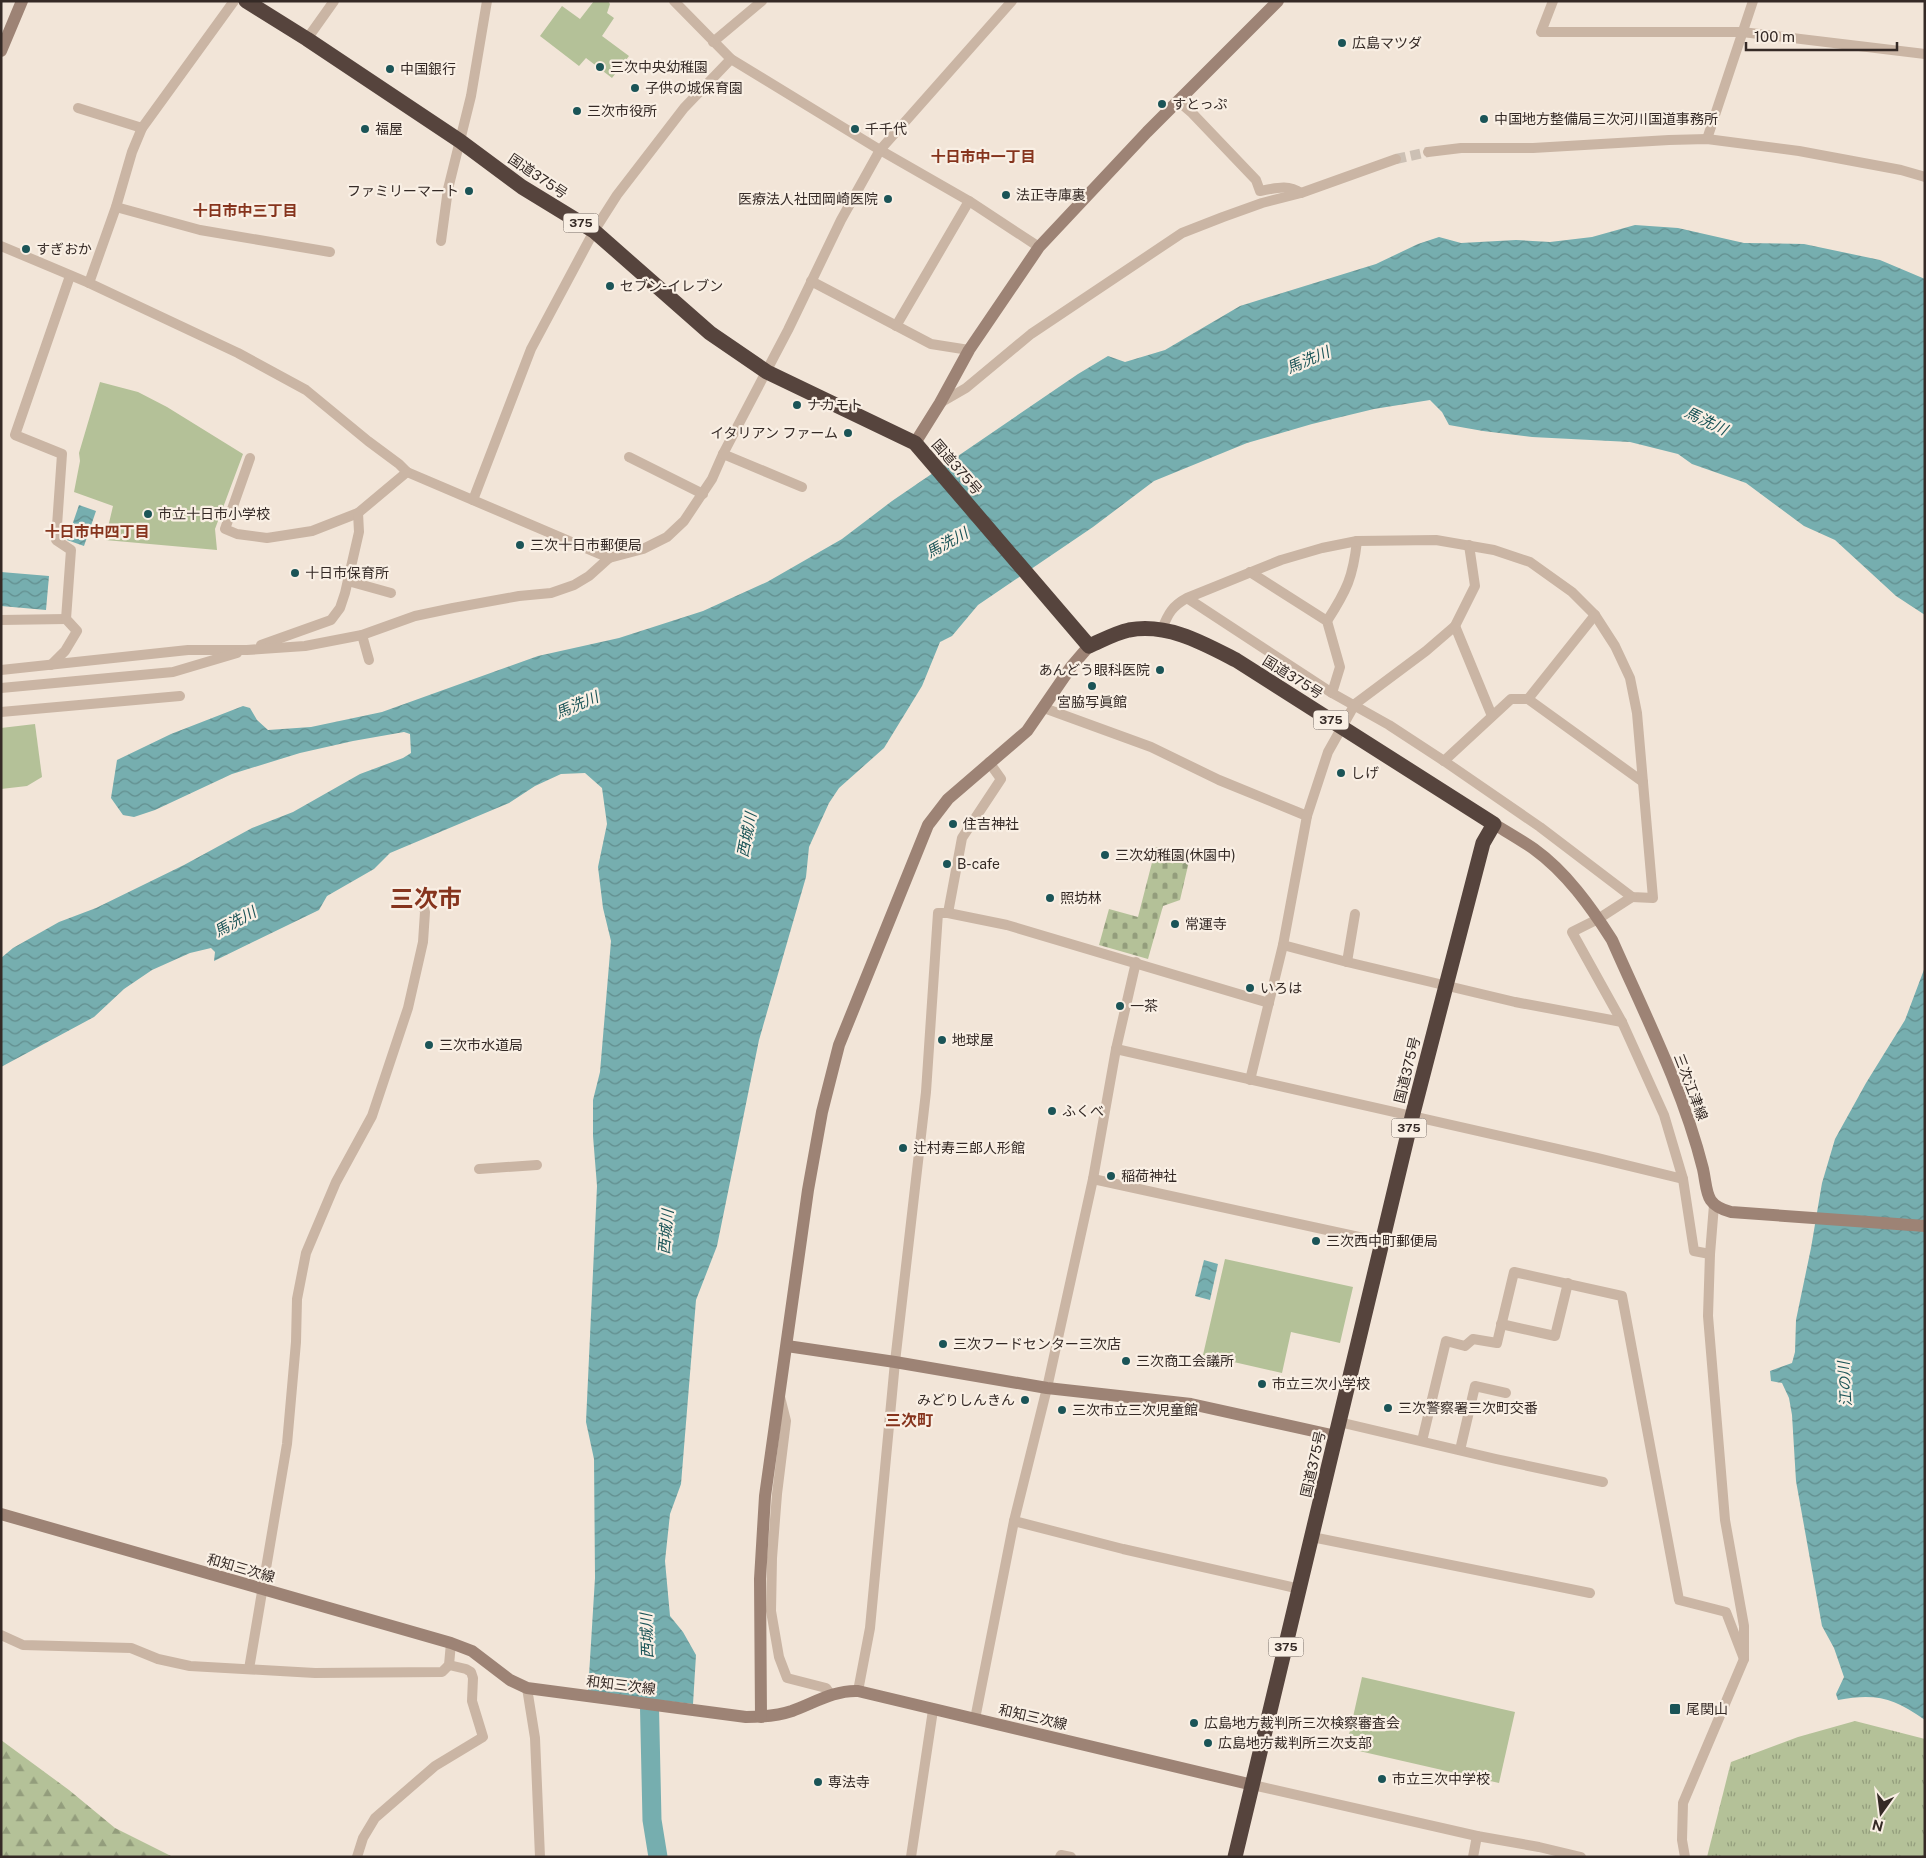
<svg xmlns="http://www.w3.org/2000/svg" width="1926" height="1858" font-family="'Public Sans','Noto Sans JP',sans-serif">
	<defs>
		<pattern id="grass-tufts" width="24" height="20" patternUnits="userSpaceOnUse" patternTransform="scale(1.25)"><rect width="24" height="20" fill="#b4c198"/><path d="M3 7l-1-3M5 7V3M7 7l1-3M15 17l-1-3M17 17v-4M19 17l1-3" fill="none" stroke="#939d7c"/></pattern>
		<pattern id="forest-firs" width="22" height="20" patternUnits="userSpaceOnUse" patternTransform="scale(1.25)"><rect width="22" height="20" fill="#b4c198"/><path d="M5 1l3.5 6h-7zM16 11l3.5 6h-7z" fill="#939d7c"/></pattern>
		<pattern id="cemetery-stones" width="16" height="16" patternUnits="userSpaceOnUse" patternTransform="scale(1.25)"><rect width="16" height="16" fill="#b4c198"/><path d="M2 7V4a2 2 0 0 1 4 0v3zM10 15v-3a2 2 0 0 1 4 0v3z" fill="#939d7c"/></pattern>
		<pattern id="water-waves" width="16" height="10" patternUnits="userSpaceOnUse" patternTransform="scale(1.25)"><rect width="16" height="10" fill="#76aeaf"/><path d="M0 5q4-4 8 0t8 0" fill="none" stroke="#628e8e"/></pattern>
	</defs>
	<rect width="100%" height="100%" fill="#f2e5d8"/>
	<path fill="url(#grass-tufts)" d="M1855 1721 1925 1739V1857H1707L1731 1762 1798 1737Z"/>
	<path fill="url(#forest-firs)" d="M1 1740 69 1790 115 1828 173 1857H1Z"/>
	<path fill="url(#cemetery-stones)" d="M1156 847 1190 857 1180 900 1163 906 1148 959 1099 945 1109 909 1138 917Z"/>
	<g fill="#b4c198">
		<path d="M594 1H608L610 4 607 13 614 18 602 36 629 56 612 78 586 58 579 66 540 36 562 6 580 19Z"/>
		<path d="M100 382 138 392 167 407 243 454 215 529 217 550 105 540 113 506 74 492 80 461 79 453Z"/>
		<path d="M35 724 42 777 27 786 1 789V728Z"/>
		<path d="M1225 1259 1353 1287 1340 1343 1291 1332 1282 1373 1203 1355Z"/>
		<path d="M1362 1677 1515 1712 1499 1783 1346 1748Z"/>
	</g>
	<g fill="url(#water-waves)">
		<path d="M1635 225 1678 228 1744 243 1804 244 1880 260 1925 279V615L1896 596 1835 540 1804 526 1746 483 1692 464 1678 454 1630 442 1532 437 1483 431 1449 425 1442 412 1430 400 1374 409 1312 424 1247 443 1154 481 1093 527 978 605 952 636 940 642 922 686 884 748 839 788 829 803 809 847 806 877 759 1040 717 1246 696 1300 681 1484 670 1514 665 1561 670 1616 683 1632 696 1655 693 1704 588 1692 595 1578 594 1459 586 1422 597 1186 593 1136V1100L600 1072 611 941 603 908 598 867 607 824 602 788 585 773 561 774 535 786 509 803 390 853 374 869 327 896 319 910 214 961 215 952 211 948 190 953 152 970 124 989 94 1017 1 1067V958L13 948 59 922 96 908 184 865 252 828 293 812 360 774 403 758 411 753 410 734 404 732 353 741 300 753 232 774 155 810 134 817 123 815 111 798 117 760 171 734 243 706 250 708 257 720 268 730 311 727 382 712 538 656 619 638 703 611 767 582 842 539 892 501 1078 374 1108 356 1125 362 1165 350 1240 306 1376 264 1418 244 1439 237 1461 243 1516 240 1550 242 1592 237Z"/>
		<path d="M79 505 96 511 84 546 67 540Z"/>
		<path d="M1 572 49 576 46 610 1 606Z"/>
		<path d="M1925 967V1720C1894 1698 1876 1693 1838 1700L1836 1694 1844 1677 1834 1648 1822 1626 1796 1481 1792 1415 1789 1398 1782 1383 1771 1381 1770 1371 1792 1363 1795 1352 1796 1320 1811 1248 1822 1183 1835 1139 1866 1083 1905 1020Z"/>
		<path d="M1204 1260 1218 1264 1210 1300 1195 1296Z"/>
	</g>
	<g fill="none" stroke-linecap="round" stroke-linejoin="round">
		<path stroke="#76aeaf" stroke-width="19" d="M649 1685 652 1820 658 1857"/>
		<path stroke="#ccc0b4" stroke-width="10" stroke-dasharray="10 5" stroke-linecap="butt" d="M1396 159 1428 152"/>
		<g stroke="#cab5a4" stroke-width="10">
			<path d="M674 1 731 59 880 150 969 201 1039 247"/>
			<path d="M1553 1 1541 32H1742L1925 54"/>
			<path d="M307 39 334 1"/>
			<path d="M713 42 762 1"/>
			<path d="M1178 101 1192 113 1256 180 1260 191C1276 188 1288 184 1301 193"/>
			<path d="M78 108 142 128"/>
			<path d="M1707 139 1753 1"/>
			<path d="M1428 152 1461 148H1533L1669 140 1707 139 1799 151 1901 170 1925 177"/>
			<path d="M116 207 200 230 330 252"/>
			<path d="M441 241 448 189 471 96 487 1"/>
			<path d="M1 246 89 283 238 353 306 390 368 441 399 464 407 472 609 558 643 549 667 537 684 521 712 479 723 454 788 330 841 220 880 150 1012 1"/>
			<path d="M811 281 931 344 969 350"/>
			<path d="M89 283 116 207 132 152 142 128 234 1"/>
			<path d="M896 326 969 201"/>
			<path d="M940 403 966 388 1031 334 1182 233 1223 217 1262 203 1301 193 1396 159"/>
			<path d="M723 454 802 487"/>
			<path d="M629 457 703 494"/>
			<path d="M250 458 225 529 237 534 267 538 312 531 358 513 407 472"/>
			<path d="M473 500 531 349 594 231 617 195 684 108 731 59"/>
			<path d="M1250 572 1327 621 1340 667 1332 693"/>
			<path d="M348 581 391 593"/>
			<path d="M1 620 66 619"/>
			<path d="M1327 621C1347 590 1353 577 1357 541"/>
			<path d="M1455 626 1492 716"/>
			<path d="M1162 629C1168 614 1172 606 1187 598L1281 560 1322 548 1357 541 1436 540 1494 550 1530 562 1572 592 1595 615 1615 646 1630 678 1637 713 1653 898 1632 897 1540 827 1444 761 1389 725 1332 693 1187 598"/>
			<path d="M362 635 369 660"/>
			<path d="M261 645 331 620 340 608 345 593 359 532 358 513"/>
			<path d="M51 665 65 651 77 631 66 619 71 550 56 540 62 454 15 435 70 276"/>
			<path d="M1 670 188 650H247L305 646 362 635 415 616 453 608 519 596 551 593 574 585 589 576 609 558"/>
			<path d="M1 688 173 672 237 653"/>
			<path d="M1528 699 1595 615"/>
			<path d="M1044 708 1151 747 1219 780 1307 816"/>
			<path d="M1 712 180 696"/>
			<path d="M1444 761 1511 699H1528L1643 782"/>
			<path d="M1632 897 1598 919 1572 932 1622 1022 1664 1115 1683 1179 1694 1251 1710 1254"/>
			<path d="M948 913 962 838 1001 779 989 762"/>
			<path d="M1283 945 1347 962 1515 1002 1622 1022"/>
			<path d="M1347 962 1355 914"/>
			<path d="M1116 1049 1597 1158 1683 1179"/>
			<path d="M1250 1080 1283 945 1307 816 1328 752 1355 704 1426 651 1455 626 1475 586 1469 545"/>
			<path d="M479 1169 537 1165"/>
			<path d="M1093 1179 1382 1242"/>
			<path d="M1501 1324 1555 1336 1568 1283"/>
			<path d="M780 1397 786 1421 777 1494 772 1558 771 1611 779 1657 787 1678 826 1688 831 1695"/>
			<path d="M1339 1422 1496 1459 1603 1482"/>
			<path d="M1422 1441 1446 1341 1465 1346 1473 1339 1497 1343 1514 1272 1622 1296 1679 1600 1726 1612 1744 1659"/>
			<path d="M1460 1450 1475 1386 1506 1393"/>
			<path d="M1014 1521 1123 1549 1300 1589"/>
			<path d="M1312 1537 1590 1593"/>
			<path d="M1 1635 23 1645 131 1648 158 1659 190 1666 315 1673 442 1672 449 1665 451 1643"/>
			<path d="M249 1669 287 1444 296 1342 297 1299 306 1253 336 1182 372 1116 408 1008 423 942 425 912 423 905"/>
			<path d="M527 1688 535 1738 540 1857"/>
			<path d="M858 1691 870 1628 895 1362 926 1092 938 913H948L1007 925 1269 1003"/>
			<path d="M975 1719 1014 1521 1047 1388 1093 1179 1116 1049 1136 962"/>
			<path d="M1253 1785 1477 1836 1539 1847 1581 1857"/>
			<path d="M357 1857 363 1838 375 1818 435 1766 483 1737 472 1701 473 1678 471 1672 466 1669 449 1665"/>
			<path d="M911 1857 933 1710"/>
			<path d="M1060 1857 1061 1855 1071 1857"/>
			<path d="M1473 1857 1477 1836"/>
			<path d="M1685 1857 1682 1840 1683 1803 1744 1659V1626L1725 1520 1708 1316 1710 1254 1714 1205"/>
		</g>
		<g stroke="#9d8375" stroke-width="12">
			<path d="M1 51 22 1"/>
			<path d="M915 443 940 403 969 350 1039 247 1147 132 1278 1"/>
			<path d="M1494 824C1507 832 1521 840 1534 849 1566 872 1591 907 1612 940 1645 1015 1683 1089 1703 1169 1708 1192 1704 1205 1731 1212L1925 1226"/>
			<path d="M787 1346 895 1362 1047 1388 1191 1404 1336 1436"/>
			<path d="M1 1514 451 1643 472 1651 510 1680 527 1688 746 1717C762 1717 777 1716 792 1711 814 1703 834 1690 858 1691L1253 1785"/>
			<path d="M761 1717 760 1579 765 1496 808 1190 822 1112 839 1045 928 825 948 799 1027 731 1071 667 1089 646"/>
		</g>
		<path stroke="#56443d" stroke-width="15" d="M246 1 307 39 460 141 522 187 594 231 710 333 767 372 915 443 1089 646C1101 641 1115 633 1129 630 1168 623 1203 643 1236 660L1494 824 1483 843 1412 1117 1235 1857"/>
	</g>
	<g fill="#1b5457" stroke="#f9efe4" stroke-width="2">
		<circle cx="1342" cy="43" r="5"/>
		<circle cx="600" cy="67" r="5"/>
		<circle cx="390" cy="69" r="5"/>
		<circle cx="635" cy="88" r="5"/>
		<circle cx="1162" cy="104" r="5"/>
		<circle cx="577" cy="111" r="5"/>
		<circle cx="1484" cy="119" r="5"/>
		<circle cx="365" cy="129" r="5"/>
		<circle cx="855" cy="129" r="5"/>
		<circle cx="469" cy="191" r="5"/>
		<circle cx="1006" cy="195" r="5"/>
		<circle cx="888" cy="199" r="5"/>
		<circle cx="26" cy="249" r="5"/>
		<circle cx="610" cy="286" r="5"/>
		<circle cx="797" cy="405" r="5"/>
		<circle cx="848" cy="433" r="5"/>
		<circle cx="148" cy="514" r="5"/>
		<circle cx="520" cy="545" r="5"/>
		<circle cx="295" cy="573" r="5"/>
		<circle cx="1160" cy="670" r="5"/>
		<circle cx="1092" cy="686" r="5"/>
		<circle cx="1341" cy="773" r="5"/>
		<circle cx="953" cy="824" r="5"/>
		<circle cx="1105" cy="855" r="5"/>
		<circle cx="947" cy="864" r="5"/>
		<circle cx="1050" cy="898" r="5"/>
		<circle cx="1175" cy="924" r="5"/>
		<circle cx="1250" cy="988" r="5"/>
		<circle cx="1120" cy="1006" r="5"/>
		<circle cx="942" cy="1040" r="5"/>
		<circle cx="429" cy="1045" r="5"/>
		<circle cx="1052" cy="1111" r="5"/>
		<circle cx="903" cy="1148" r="5"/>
		<circle cx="1111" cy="1176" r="5"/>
		<circle cx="1316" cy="1241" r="5"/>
		<circle cx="943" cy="1344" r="5"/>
		<circle cx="1126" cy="1361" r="5"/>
		<circle cx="1262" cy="1384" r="5"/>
		<circle cx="1025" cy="1400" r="5"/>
		<circle cx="1388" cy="1408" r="5"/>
		<circle cx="1062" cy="1410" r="5"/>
		<rect x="1669" y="1703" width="12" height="12" rx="2.5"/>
		<circle cx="1194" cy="1723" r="5"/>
		<circle cx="1208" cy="1743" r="5"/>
		<circle cx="1382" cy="1779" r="5"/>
		<circle cx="818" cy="1782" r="5"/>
	</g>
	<g text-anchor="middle" stroke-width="4.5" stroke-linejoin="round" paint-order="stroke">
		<g fill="#f9efe4" stroke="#70655f" stroke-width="1">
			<rect x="563.5" y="213.5" width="35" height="19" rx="4"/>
			<rect x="1313.5" y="710.5" width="35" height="19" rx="4"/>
			<rect x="1391.5" y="1118.5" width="35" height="19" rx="4"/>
			<rect x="1268.5" y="1637.5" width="35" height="19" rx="4"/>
		</g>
		<g font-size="12" font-weight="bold" fill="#352a26">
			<text x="581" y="227">375</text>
			<text x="1331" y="724">375</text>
			<text x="1409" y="1132">375</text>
			<text x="1286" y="1651">375</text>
		</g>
		<g font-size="14" fill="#352a26" stroke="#f9efe4" text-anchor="start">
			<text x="1352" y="48">広島マツダ</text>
			<text x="610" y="72">三次中央幼稚園</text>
			<text x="400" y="74">中国銀行</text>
			<text x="645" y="93">子供の城保育園</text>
			<text x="1172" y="109">すとっぷ</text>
			<text x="587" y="116">三次市役所</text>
			<text x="1494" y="124">中国地方整備局三次河川国道事務所</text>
			<text x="375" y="134">福屋</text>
			<text x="865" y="134">千千代</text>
			<text x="459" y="196" text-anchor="end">ファミリーマート</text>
			<text x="1016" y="200">法正寺庫裏</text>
			<text x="878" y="204" text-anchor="end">医療法人社団岡崎医院</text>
			<text x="36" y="254">すぎおか</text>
			<text x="620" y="291">セブン-イレブン</text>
			<text x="807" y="410">ナカモト</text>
			<text x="838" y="438" text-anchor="end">イタリアン ファーム</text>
			<text x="158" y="519">市立十日市小学校</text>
			<text x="530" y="550">三次十日市郵便局</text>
			<text x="305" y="578">十日市保育所</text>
			<text x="1150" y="675" text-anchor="end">あんどう眼科医院</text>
			<text x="1092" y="707" text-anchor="middle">宮脇写眞館</text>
			<text x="1351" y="778">しげ</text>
			<text x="963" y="829">住吉神社</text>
			<text x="1115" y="860">三次幼稚園(休園中)</text>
			<text x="957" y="869">B-cafe</text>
			<text x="1060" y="903">照坊林</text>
			<text x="1185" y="929">常運寺</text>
			<text x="1260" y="993">いろは</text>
			<text x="1130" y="1011">一茶</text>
			<text x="952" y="1045">地球屋</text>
			<text x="439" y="1050">三次市水道局</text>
			<text x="1062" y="1116">ふくべ</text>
			<text x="913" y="1153">辻村寿三郎人形館</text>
			<text x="1121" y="1181">稲荷神社</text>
			<text x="1326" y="1246">三次西中町郵便局</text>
			<text x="953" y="1349">三次フードセンター三次店</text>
			<text x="1136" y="1366">三次商工会議所</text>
			<text x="1272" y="1389">市立三次小学校</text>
			<text x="1015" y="1405" text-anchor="end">みどりしんきん</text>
			<text x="1398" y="1413">三次警察署三次町交番</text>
			<text x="1072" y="1415">三次市立三次児童館</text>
			<text x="1686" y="1714">尾関山</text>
			<text x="1204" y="1728">広島地方裁判所三次検察審査会</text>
			<text x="1218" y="1748">広島地方裁判所三次支部</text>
			<text x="1392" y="1784">市立三次中学校</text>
			<text x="828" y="1787">専法寺</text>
		</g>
		<g font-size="14" fill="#352a26" stroke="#f9efe4">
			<text transform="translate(538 176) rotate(34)" y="5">国道375号</text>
			<text transform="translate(957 467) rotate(49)" y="5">国道375号</text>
			<text transform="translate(1293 677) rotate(32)" y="5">国道375号</text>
			<text transform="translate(1407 1070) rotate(-76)" y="5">国道375号</text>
			<text transform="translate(1691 1087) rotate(69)" y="5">三次江津線</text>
			<text transform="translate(1313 1464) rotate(-77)" y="5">国道375号</text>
			<text transform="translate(241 1568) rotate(16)" y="5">和知三次線</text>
			<text transform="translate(621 1685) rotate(7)" y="5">和知三次線</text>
			<text transform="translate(1033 1717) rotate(13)" y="5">和知三次線</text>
		</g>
		<g font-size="15" font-weight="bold" fill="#86341d" stroke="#f9efe4">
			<text x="983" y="162">十日市中一丁目</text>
			<text x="245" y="216">十日市中三丁目</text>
			<text x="97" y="537">十日市中四丁目</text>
		</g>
		<g font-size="15" font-style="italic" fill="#1b5457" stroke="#f9efe4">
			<text transform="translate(1308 360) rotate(-23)" y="5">馬洗川</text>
			<text transform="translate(1706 421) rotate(26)" y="5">馬洗川</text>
			<text transform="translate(947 543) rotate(-29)" y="5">馬洗川</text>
			<text transform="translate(577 705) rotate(-23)" y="5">馬洗川</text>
			<text transform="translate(747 835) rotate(-79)" y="5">西城川</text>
			<text transform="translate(235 922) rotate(-29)" y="5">馬洗川</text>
			<text transform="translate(666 1232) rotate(-85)" y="5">西城川</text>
			<text transform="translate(1845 1384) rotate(-93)" y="5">江の川</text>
			<text transform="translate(647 1636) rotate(-92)" y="5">西城川</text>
		</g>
		<g font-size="16" font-weight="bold" fill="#86341d" stroke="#f9efe4">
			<text x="909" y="1426">三次町</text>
		</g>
		<g font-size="24" font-weight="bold" fill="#86341d" stroke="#f9efe4">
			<text x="426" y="907">三次市</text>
		</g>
	</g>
	<rect width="1926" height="1858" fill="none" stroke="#352a26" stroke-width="5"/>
	<g transform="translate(1881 1813) rotate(194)" stroke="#f9efe4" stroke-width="4" paint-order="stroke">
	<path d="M0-4L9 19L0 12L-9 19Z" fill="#352a26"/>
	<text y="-8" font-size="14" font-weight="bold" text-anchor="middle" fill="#352a26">N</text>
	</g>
	<path d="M1746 42v8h151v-8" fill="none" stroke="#352a26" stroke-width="2.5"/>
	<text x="1754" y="42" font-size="15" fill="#352a26" stroke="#f9efe4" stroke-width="4" paint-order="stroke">100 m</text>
</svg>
